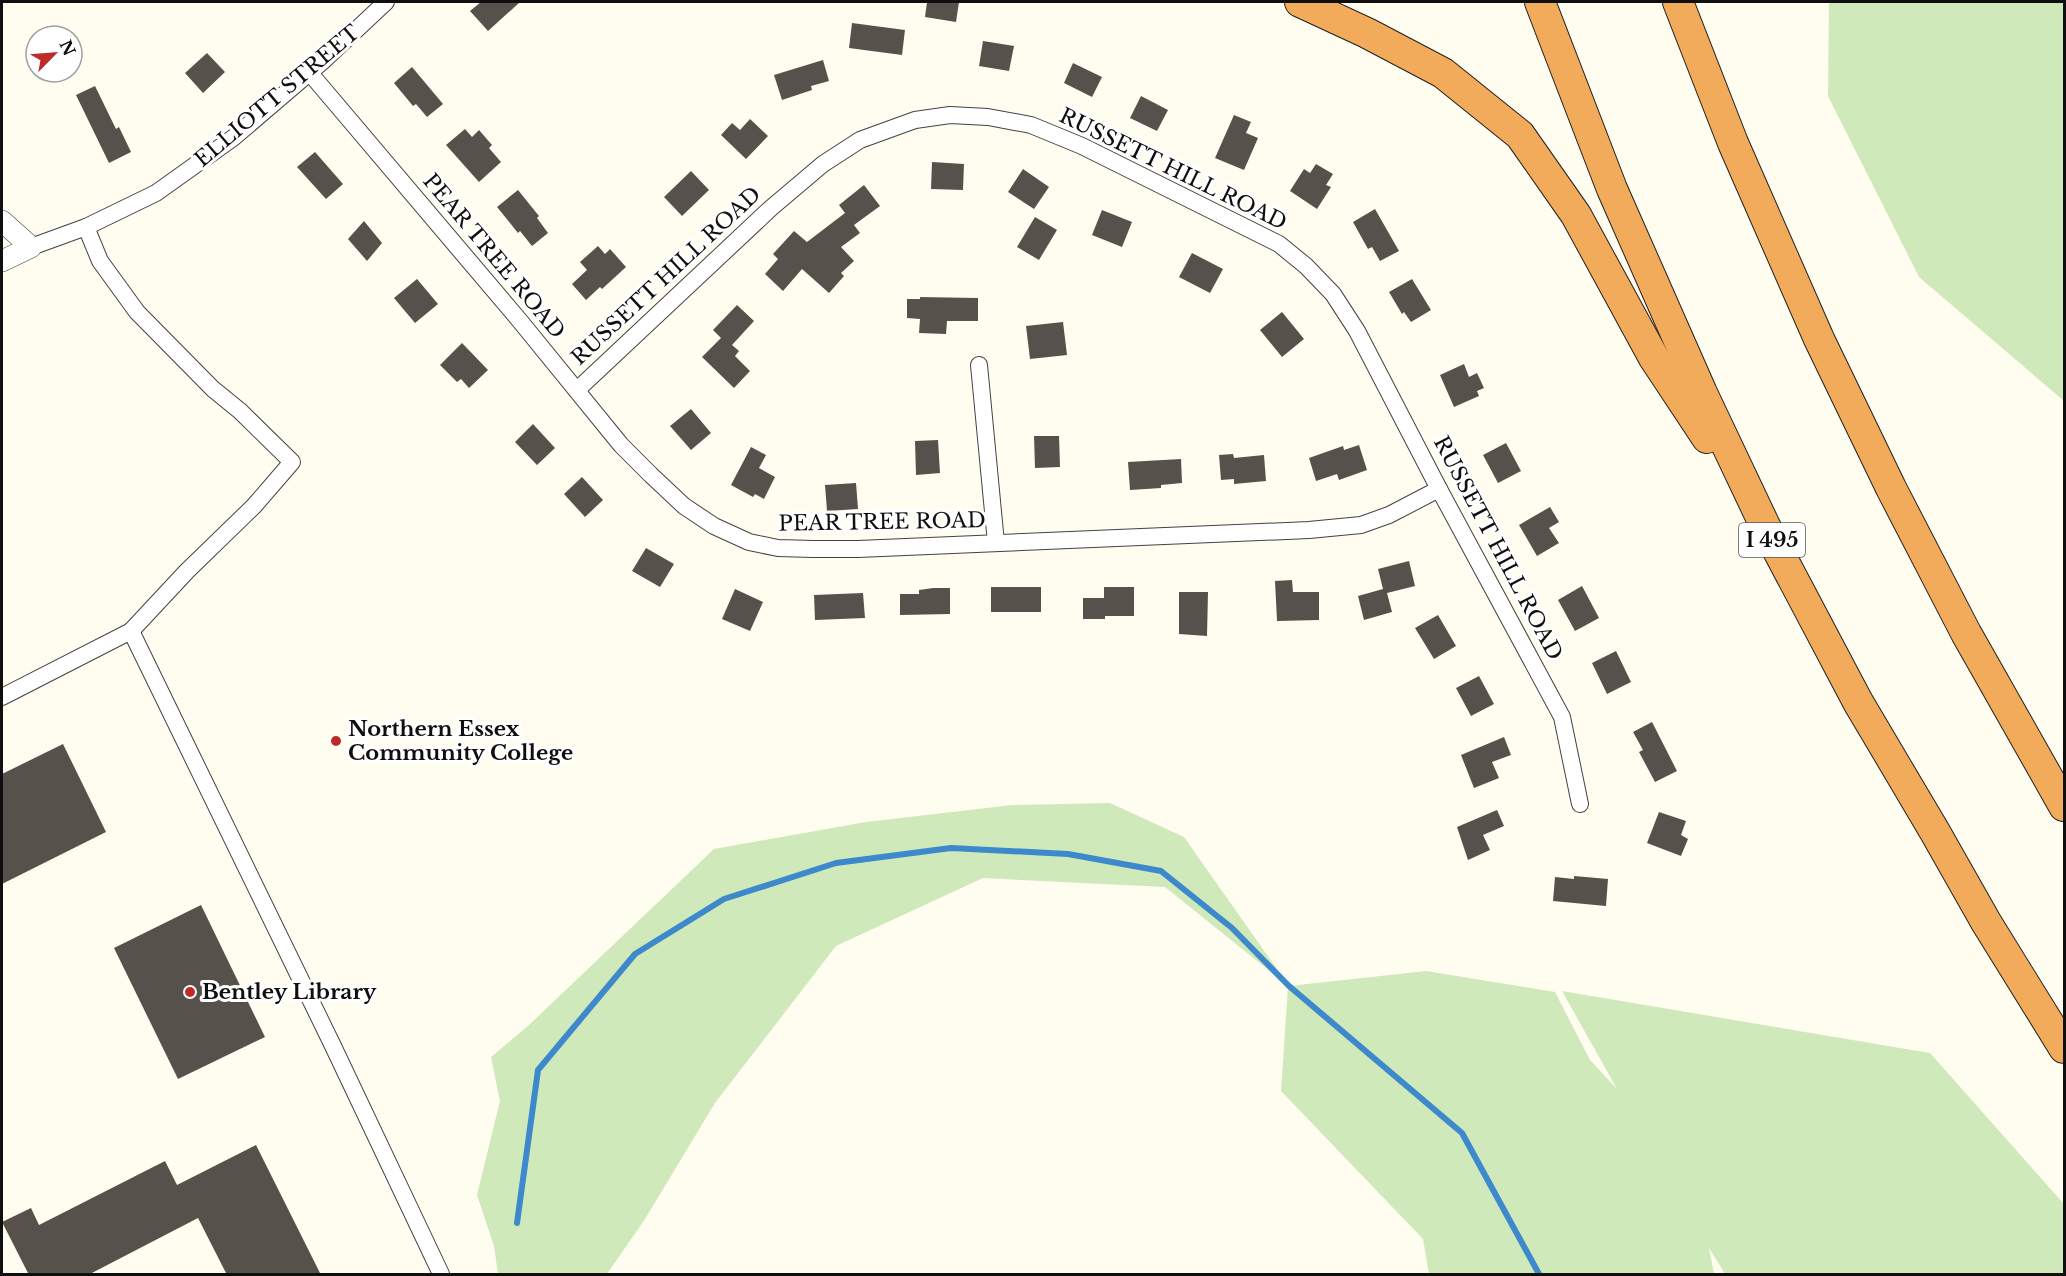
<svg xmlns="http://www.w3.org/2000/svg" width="2066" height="1276" font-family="'Libre Baskerville',serif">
	<rect width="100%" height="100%" fill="#fffdf0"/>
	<g fill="#cfe9ba">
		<path d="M1829 2H2064V401L1919 277 1828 96Z"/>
		<path d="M1110 803 1184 837 1289 986 1426 971 1555 992 1590 1060 1617 1089 1562 991 1930 1053 2064 1204V1274H1725L1709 1248 1714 1274H1429L1423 1239 1281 1091 1288 986 1165 887 983 878 836 946 715 1103 645 1219 607 1274H498L494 1246 477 1195 500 1101 491 1057 529 1025 714 849 866 822 1012 805Z"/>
	</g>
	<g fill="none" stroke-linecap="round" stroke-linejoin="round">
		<path stroke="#3d89cc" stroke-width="6" d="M517 1223 538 1070 635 954 724 899 836 863 951 848 1068 854 1161 871 1232 928 1289 986 1462 1133 1539 1274"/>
	</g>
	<g fill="#57514b">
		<path d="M481 2H520L488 31 470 11Z"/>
		<path d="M927 2H959L956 22 925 17Z"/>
		<path d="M852 23 905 30 902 55 849 48Z"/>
		<path d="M983 41 1014 46 1009 71 979 66Z"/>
		<path d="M207 53 225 72 203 93 185 73Z"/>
		<path d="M823 60 829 81 811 86 812 90 782 100 774 75Z"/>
		<path d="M1073 63 1102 77 1092 97 1064 83Z"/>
		<path d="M412 67 443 104 427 117 416 104 413 106 394 83Z"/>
		<path d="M95 86 116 129 119 127 131 152 109 163 76 95Z"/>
		<path d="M1141 96 1168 110 1157 131 1130 118Z"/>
		<path d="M1234 115 1251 122 1246 133 1258 138 1244 170 1215 158Z"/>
		<path d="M750 119 768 136 746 159 721 135 732 123 740 130Z"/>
		<path d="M465 129 472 137 479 130 492 145 489 148 501 162 479 182 446 145Z"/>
		<path d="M315 152 343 184 326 199 297 167Z"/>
		<path d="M932 162 964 164 963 190 931 189Z"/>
		<path d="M1316 164 1333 174 1326 185 1331 187 1317 209 1290 191 1304 169 1310 173Z"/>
		<path d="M1023 169 1049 187 1034 209 1008 192Z"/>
		<path d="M691 171 709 190 682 216 664 197Z"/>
		<path d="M864 185 880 206 854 225 860 233 841 247 854 261 841 273 844 276 829 293 802 269 783 291 765 274 778 259 773 254 794 231 807 242 845 213 839 205Z"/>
		<path d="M518 190 539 216 537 218 548 233 532 246 520 231 518 233 497 207Z"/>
		<path d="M1375 209 1399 251 1380 261 1372 247 1368 249 1353 222Z"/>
		<path d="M1102 210 1132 222 1122 247 1092 235Z"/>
		<path d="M1035 217 1057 230 1039 260 1017 247Z"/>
		<path d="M364 221 382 243 367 261 348 239Z"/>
		<path d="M598 246 605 254 610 249 626 267 602 289 600 287 586 300 572 284 587 270 580 262Z"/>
		<path d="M1192 253 1223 269 1210 293 1179 277Z"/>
		<path d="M417 279 438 304 415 323 394 298Z"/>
		<path d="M1412 279 1431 310 1411 322 1404 312 1402 314 1389 292Z"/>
		<path d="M920 297 978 298V321H947L946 334 919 333 920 319 907 318V299H920Z"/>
		<path d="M737 305 754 321 732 345 739 351 735 356 750 371 734 388 702 357 721 338 713 330Z"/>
		<path d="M1282 312 1304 339 1282 357 1260 330Z"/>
		<path d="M1063 322 1067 355 1030 359 1026 326Z"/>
		<path d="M462 343 488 370 469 388 461 379 457 382 440 365Z"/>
		<path d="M1464 364 1469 377 1477 373 1484 388 1477 391 1479 396 1454 407 1440 375Z"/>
		<path d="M691 409 711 433 691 450 670 426Z"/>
		<path d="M533 424 555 448 537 465 515 442Z"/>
		<path d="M1034 436H1059L1060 467 1035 468Z"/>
		<path d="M938 440 940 473 916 475 915 441Z"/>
		<path d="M1506 443 1521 471 1498 483 1483 455Z"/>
		<path d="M1359 445 1367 470 1339 480 1337 474 1316 481 1309 458 1343 446 1344 450Z"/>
		<path d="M751 447 766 455 759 468 775 477 764 499 755 494 753 497 731 485Z"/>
		<path d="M1233 454 1234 458 1264 455 1266 481 1234 484V479L1221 480 1219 455Z"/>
		<path d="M1181 459 1182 483 1161 485V488L1130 490 1128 462Z"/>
		<path d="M582 477 603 500 585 517 564 494Z"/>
		<path d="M856 483 858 509 827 511 825 485Z"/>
		<path d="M1550 507 1559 522 1549 528 1559 543 1537 556 1519 525Z"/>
		<path d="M646 548 674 564 660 587 632 571Z"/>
		<path d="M1409 561 1415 586 1387 593 1392 612 1364 620 1358 596 1383 589 1378 569Z"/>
		<path d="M1292 580 1293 592H1319V620L1277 621 1275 581Z"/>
		<path d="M1582 586 1599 618 1575 631 1558 600Z"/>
		<rect x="991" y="587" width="50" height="25"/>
		<path d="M1104 587H1134V616H1105V619H1083V598H1104Z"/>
		<path d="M933 588H950V614L900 615V594H919V590Z"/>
		<path d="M735 589 763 602 750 631 722 619Z"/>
		<path d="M1179 592H1208L1207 636 1179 634Z"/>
		<path d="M863 593 865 618 815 620 814 595Z"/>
		<path d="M1438 615 1456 646 1434 659 1415 628Z"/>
		<path d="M1616 651 1631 682 1607 694 1592 663Z"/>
		<path d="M1479 676 1494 704 1471 716 1456 688Z"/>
		<path d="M1652 722 1677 771 1655 782 1639 752 1643 750 1633 732Z"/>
		<path d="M1504 737 1511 755 1492 762 1499 778 1474 788 1461 755Z"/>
		<path d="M63 744 106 832 2 884V774Z"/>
		<path d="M1497 810 1504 826 1483 835 1490 850 1468 860 1457 827Z"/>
		<path d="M1659 812 1686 821 1681 835 1688 839 1681 856 1647 843Z"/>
		<path d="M1574 876 1608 879 1606 906 1553 901 1555 877 1574 879Z"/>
		<path d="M201 905 265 1037 178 1079 114 948Z"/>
		<path d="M256 1145 321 1275H227L198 1218 88 1275H29L2 1222 31 1208 39 1225 165 1161 177 1185Z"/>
	</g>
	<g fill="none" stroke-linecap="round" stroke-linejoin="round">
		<defs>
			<g id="minor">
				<path d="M309 72 520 321 621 445 651 475 684 506 714 526 749 542 778 548 813 549H858L1309 530 1361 525 1389 515 1439 489"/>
				<path d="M86 227 100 261 137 312 213 389 240 411 292 462 254 506 187 571 131 631 333 1046 441 1274"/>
				<path d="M31 247 86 227 156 193 233 138 322 62 386 2"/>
				<path d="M979 365 996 543"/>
				<path d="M577 390 771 208 823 164 860 140 915 120 950 115 988 117 1031 125 1082 146 1279 244 1306 266 1333 294 1357 331 1439 489 1562 717 1580 804"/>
				<path d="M2 697 131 631"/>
			</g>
			<path id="tertiary" d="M2 221 31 247 2 261"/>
			<g id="motorway">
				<path d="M1300 2 1367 33 1443 73 1520 135 1576 215 1654 358 1707 438"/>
				<path d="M1540 2 1612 189 1702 393 1765 526 1858 702 1935 832 1986 922 2064 1048"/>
				<path d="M1678 2 1733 143 1819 339 1891 488 1966 633 2064 806"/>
			</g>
		</defs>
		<use href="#minor" stroke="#424242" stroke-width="18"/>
		<use href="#tertiary" stroke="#424242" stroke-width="22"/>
		<use href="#motorway" stroke="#202020" stroke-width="32"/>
		<use href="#minor" stroke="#fff" stroke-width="16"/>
		<use href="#tertiary" stroke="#fff" stroke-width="21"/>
		<use href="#motorway" stroke="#f2aa5b" stroke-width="30"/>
	</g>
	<g fill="#be2b27" stroke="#fff" stroke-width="2">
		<circle cx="336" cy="741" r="6"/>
		<circle cx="190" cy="992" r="6"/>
	</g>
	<g text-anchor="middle" stroke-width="6" stroke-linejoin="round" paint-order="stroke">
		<rect fill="#fff" stroke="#575757" stroke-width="1.5" x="1739" y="523" width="66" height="34" rx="4.5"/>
		<g font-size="20" font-weight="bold" fill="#0f0f0f">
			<text x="1772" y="547">I 495</text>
		</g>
		<g font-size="21" fill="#0f0f0f" stroke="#fff">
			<text transform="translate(277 96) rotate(-40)" y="7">ELLIOTT STREET</text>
			<text transform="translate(1173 169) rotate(26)" y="7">RUSSETT HILL ROAD</text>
			<text transform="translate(494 256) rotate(50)" y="7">PEAR TREE ROAD</text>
			<text transform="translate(666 276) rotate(-43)" y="7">RUSSETT HILL ROAD</text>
			<text transform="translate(882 522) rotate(-1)" y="7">PEAR TREE ROAD</text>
			<text transform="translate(1498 548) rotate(62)" y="7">RUSSETT HILL ROAD</text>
		</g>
		<g font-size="21" font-weight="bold" fill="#0f0f0f" stroke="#fff" text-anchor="start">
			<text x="348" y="736">Northern Essex<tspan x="348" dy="24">Community College</tspan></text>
			<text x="202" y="999">Bentley Library</text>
		</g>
	</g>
	<rect width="2066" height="1276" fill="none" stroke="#0f0f0f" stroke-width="6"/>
	<g transform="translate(54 54) rotate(65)"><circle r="28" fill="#ffffff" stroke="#9f9f9f" stroke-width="1.5"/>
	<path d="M0-4.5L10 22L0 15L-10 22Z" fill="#be2b27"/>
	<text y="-9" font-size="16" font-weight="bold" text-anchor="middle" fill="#0f0f0f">N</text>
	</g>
</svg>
